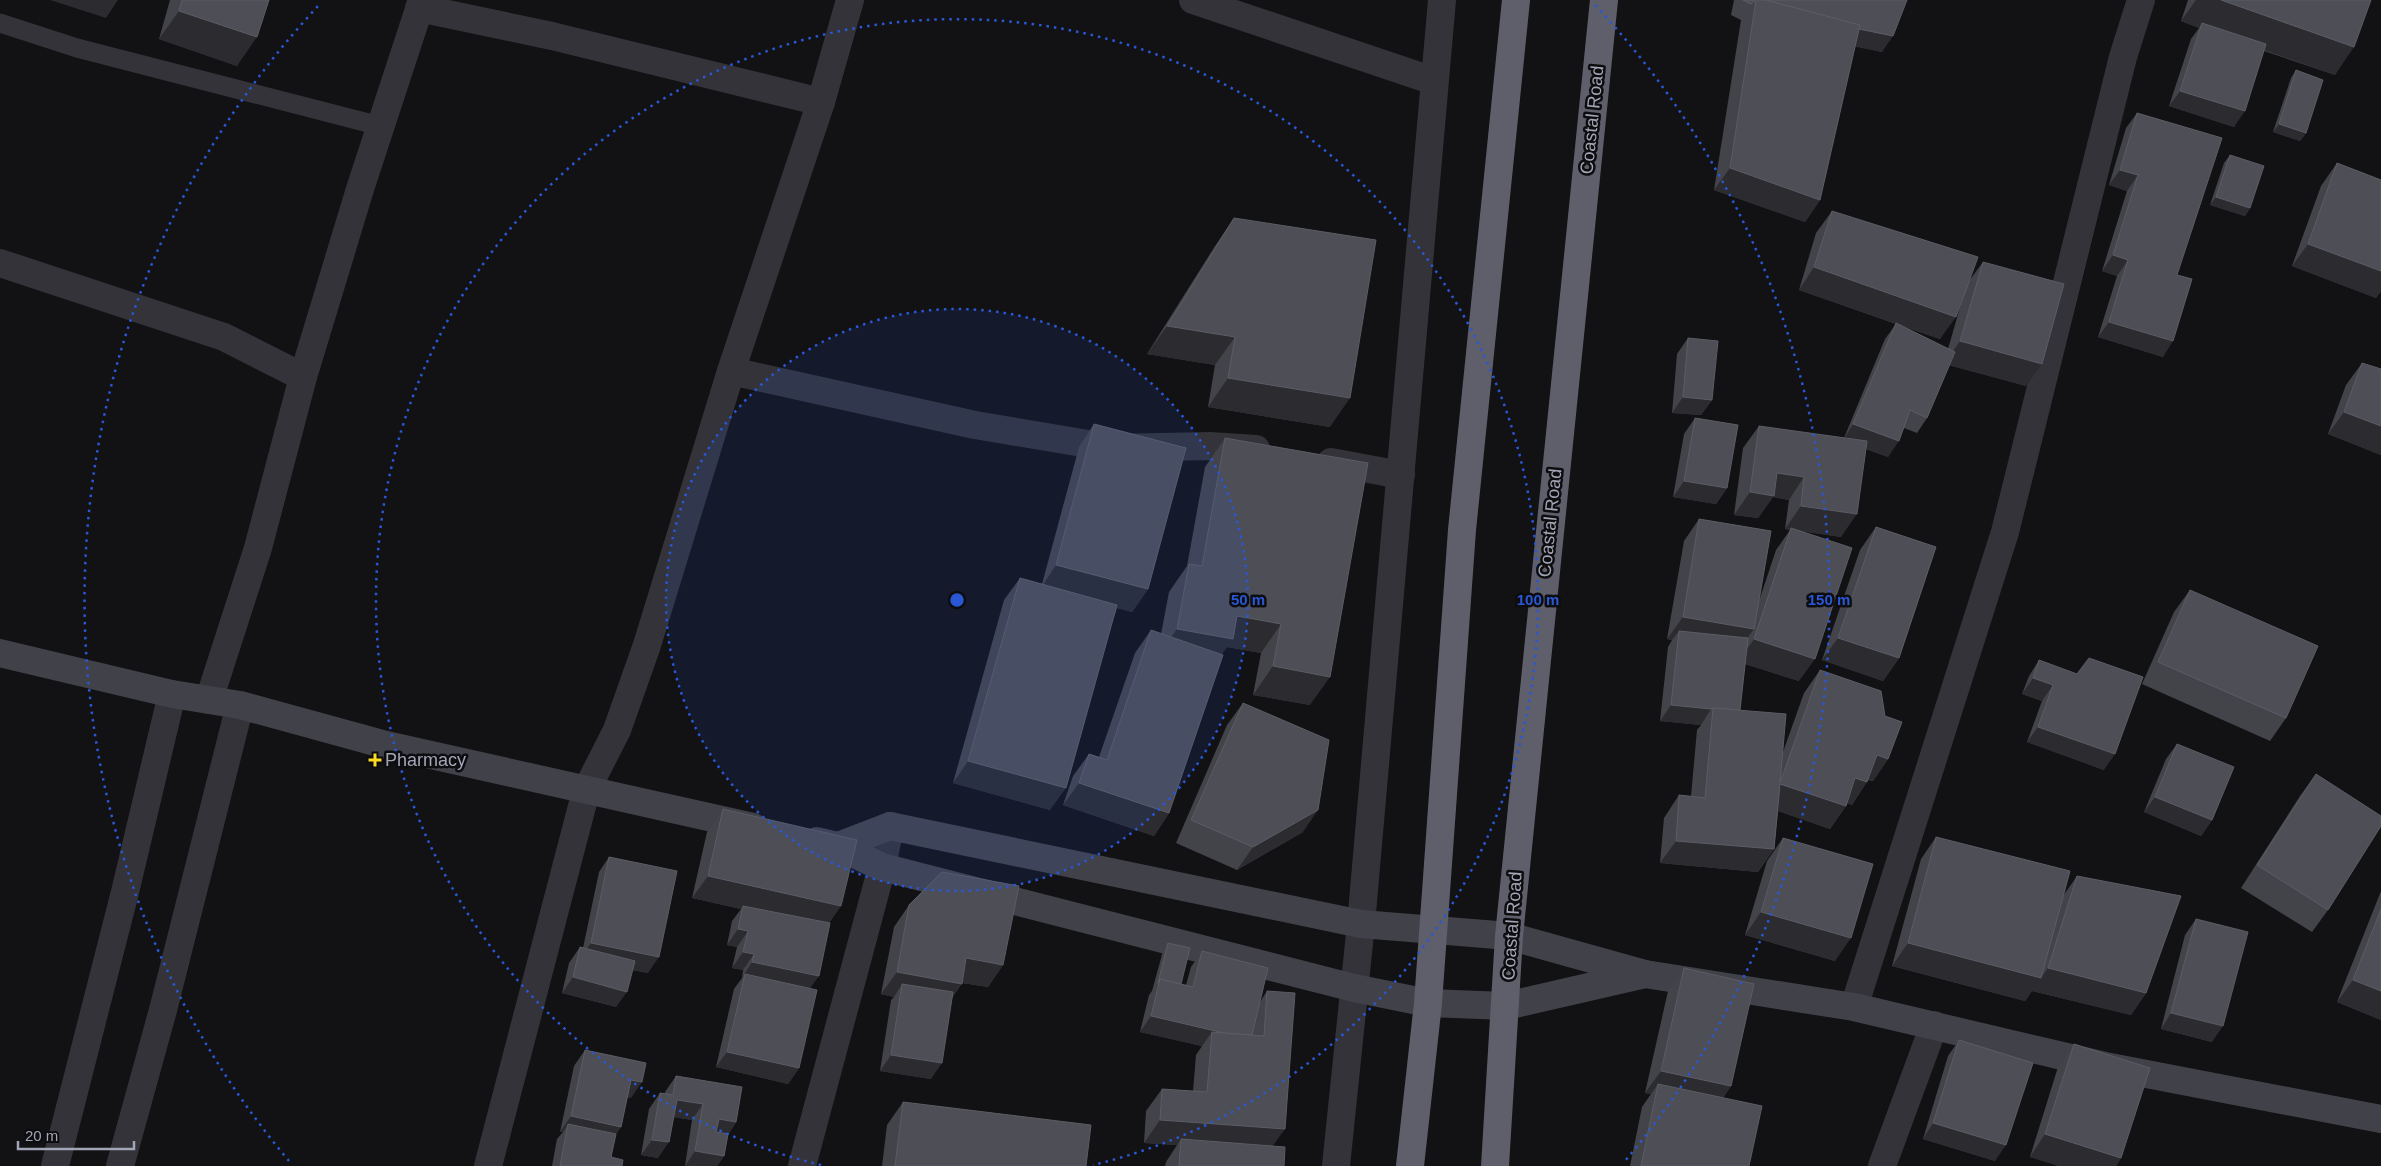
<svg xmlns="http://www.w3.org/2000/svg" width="2381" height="1166" font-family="Arial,sans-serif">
	<rect width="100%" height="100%" fill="#121214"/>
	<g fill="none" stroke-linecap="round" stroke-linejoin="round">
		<path stroke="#333339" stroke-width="19" d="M0 23 77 48 380 126"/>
		<g stroke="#333339" stroke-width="28">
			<path d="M1193 0 1434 81"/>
			<path d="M419 8 552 36 821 102"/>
			<path d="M0 263 224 337 303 377"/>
			<path d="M731 371 975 425 1112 448 1210 446 1256 449"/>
			<path d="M1331 462 1401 475"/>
			<path d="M209 700 258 548 303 377 360 189 422 0"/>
			<path d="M1854 1007 2005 532 2123 57 2141 0"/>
			<path d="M55 1166 125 892 172 694"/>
			<path d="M120 1166 163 1010 240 705"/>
			<path d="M488 1166 586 791 617 730 647 645 731 371 821 102 850 0"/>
			<path d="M802 1166 882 867 890 826"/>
			<path d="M1336 1166 1361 924 1442 0"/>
			<path d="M1882 1166 1934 1025"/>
		</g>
		<g stroke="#414149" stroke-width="28">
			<path d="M0 653 172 694 240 705 386 745 753 827"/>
			<path d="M817 841 838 846 882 867 1354 988 1428 1003 1506 1006 1645 974"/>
			<path d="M838 846 890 826 1361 924 1509 936 1645 974 1854 1007 2105 1066 2381 1119"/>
		</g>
		<g stroke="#5e5f6b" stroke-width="28">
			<path d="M1410 1166 1428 1003 1462 530 1516 0"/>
			<path d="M1495 1166 1509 936 1604 0"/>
		</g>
	</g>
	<g fill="#43434a" fill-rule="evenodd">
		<path d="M170 0H269L237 66 159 39Z"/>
		<path d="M1734 0H1907L1882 52 1855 46 1820 200 1805 222 1714 190 1741 20 1731 15Z"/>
		<path d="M2188 0H2371L2335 75 2264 51 2234 127 2169 106 2191 39 2199 28 2181 21Z"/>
		<path d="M2296 70 2306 133 2300 141 2273 132 2291 78Z"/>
		<path d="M2137 113 2177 275 2163 357 2098 337 2117 276 2102 271 2127 191 2109 185 2126 128Z"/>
		<path d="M2230 155 2250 208 2245 216 2210 205 2224 163Z"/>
		<path d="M2337 163 2381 180V291L2376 298 2292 266 2321 186Z"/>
		<path d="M1832 211 1969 281 1983 262 2026 386 1949 365 1927 418 1917 433 1904 428 1888 457 1866 449 1841 537 1801 531 1799 681 1745 664 1740 710 1783 752 1804 693 1820 670 1888 759 1873 781 1868 780 1852 805 1847 803 1846 806 1830 829 1778 811 1774 849 1758 872 1660 863 1664 818 1679 795 1691 796 1697 730 1701 725 1660 721 1668 647 1672 640 1667 639 1684 541 1699 519 1759 601 1776 550 1790 530 1785 529 1789 500 1773 497 1758 518 1734 515 1743 448 1759 426 1844 438 1885 339 1896 324 1799 290 1816 233ZM1963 297 1948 349 1899 325 1940 339Z"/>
		<path d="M1234 218 1330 427 1208 407 1215 365 1147 354 1215 246Z"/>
		<path d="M1688 338 1712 400 1701 415 1672 413 1677 354Z"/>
		<path d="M2362 363 2381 369V455L2328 434 2346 385Z"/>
		<path d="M1695 418 1727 488 1716 504 1673 497 1684 434Z"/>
		<path d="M1094 424 1148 589 1132 612 1117 608 1050 810 953 783 1004 600 1020 578 1042 584 1079 447Z"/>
		<path d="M1225 438 1310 705 1253 695 1261 653 1227 647 1222 654 1169 813 1154 836 1063 805 1073 776 1089 754 1099 757 1135 653 1151 630 1161 634 1169 592 1187 566 1205 467Z"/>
		<path d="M1876 527 1899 658 1883 681 1822 660 1860 550Z"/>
		<path d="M2190 590 2286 718 2270 741 2142 684 2174 612Z"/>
		<path d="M2039 660 2104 770 2027 742 2042 701 2022 694 2029 676Z"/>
		<path d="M1243 703 1303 832 1237 870 1176 843 1227 725Z"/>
		<path d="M2177 744 2212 820 2201 836 2144 812 2166 759Z"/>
		<path d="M2316 774 2328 910 2312 932 2241 888 2300 796Z"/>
		<path d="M723 809 829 923 810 989 799 1068 788 1084 716 1067 734 989 742 978 743 970 732 968 737 947 727 945 732 921 741 909 692 898 707 832Z"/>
		<path d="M1936 837 2063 896 2077 876 2146 993 2131 1015 2032 991 2025 1001 1892 966 1921 859Z"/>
		<path d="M1783 838 1835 961 1745 935 1767 861Z"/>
		<path d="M609 857 648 973 632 970 616 1007 562 993 569 963 580 947 583 948 599 872Z"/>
		<path d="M2381 891V1020L2337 1002Z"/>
		<path d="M909 905 1003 965 988 987 962 983 952 998 931 1079 880 1071 891 1000 894 997 881 994 894 927Z"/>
		<path d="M2196 919 2212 1042 2161 1029 2185 935Z"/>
		<path d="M1168 943 1181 984 1186 985 1191 967 1202 951 1260 1002 1267 991 1273 1146 1284 1166H1165L1166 1162 1177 1145 1144 1143 1146 1111 1162 1089 1193 1091 1196 1055 1202 1046 1140 1032 1149 995 1152 991 1163 951Z"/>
		<path d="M1684 968 1731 1086 1723 1098 1749 1166H1630L1642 1107 1651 1094 1645 1093 1668 991Z"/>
		<path d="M1959 1040 1995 1161 1923 1139 1948 1056Z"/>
		<path d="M2074 1044 2121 1158 2116 1166H2059L2030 1157 2058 1067Z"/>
		<path d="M585 1050 631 1098 627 1097 621 1127 616 1134 611 1157 622 1166H552L557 1139 563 1132H560L574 1066Z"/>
		<path d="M676 1076 736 1122 728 1135 724 1156 717 1166H685L692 1120 674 1117 658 1158 641 1155 649 1109 660 1093 665 1094V1092Z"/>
		<path d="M903 1102 1086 1166H882L887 1125Z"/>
	</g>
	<g fill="#2b2b30">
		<path d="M50 0H118L106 18Z"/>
		<path d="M2196 0H2221L2354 47 2335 75 2201 28 2202 23 2199 28 2181 21Z"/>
		<path d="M179 11 257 37 237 66 159 39Z"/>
		<path d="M1810 20 1893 36 1882 52 1799 36Z"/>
		<path d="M2180 91 2245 111 2234 127 2169 106Z"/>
		<path d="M2279 124 2306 133 2300 141 2273 132Z"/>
		<path d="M1730 168 1820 200 1805 222 1714 190Z"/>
		<path d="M2120 170 2138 175 2127 191 2109 185Z"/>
		<path d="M2216 197 2250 208 2245 216 2210 205Z"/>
		<path d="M2308 244 2381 271V291L2376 298 2292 266Z"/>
		<path d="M2113 255 2128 260 2117 276 2102 271Z"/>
		<path d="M1814 267 1956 317 1940 339 1799 290Z"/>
		<path d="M2109 322 2173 341 2163 357 2098 337Z"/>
		<path d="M1167 326 1235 337 1215 365 1147 354Z"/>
		<path d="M1960 341 2042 364 2026 386 1944 364Z"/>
		<path d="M1228 378 1350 398 1330 427 1208 407Z"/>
		<path d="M1683 397 1712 400 1701 415 1672 413Z"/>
		<path d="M2344 412 2381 426V455L2328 434Z"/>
		<path d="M1853 424 1899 441 1888 457 1843 440Z"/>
		<path d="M1777 473 1804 477 1789 500 1773 497 1758 518 1734 515 1750 492Z"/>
		<path d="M1684 481 1727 488 1716 504 1673 497Z"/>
		<path d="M1801 506 1857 514 1841 537 1791 530V528L1790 530 1785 529Z"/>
		<path d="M1056 565 1148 589 1132 612 1041 588Z"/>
		<path d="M1237 616 1281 624 1261 653 1227 647 1213 667 1157 657 1177 629Z"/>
		<path d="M1683 617 1754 629 1738 651 1679 631 1672 640 1667 639Z"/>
		<path d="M1838 638 1899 658 1883 681 1822 660Z"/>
		<path d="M1754 639 1815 659 1799 681 1738 662Z"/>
		<path d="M1273 666 1330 677 1310 705 1253 695Z"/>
		<path d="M2033 678 2053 685 2042 701 2022 694Z"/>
		<path d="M1671 705 1711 709 1701 725 1660 721Z"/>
		<path d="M2038 727 2115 754 2104 770 2027 742Z"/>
		<path d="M1877 755 1888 759 1873 781 1862 777Z"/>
		<path d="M968 761 1066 788 1050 810 953 783Z"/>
		<path d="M1855 778 1867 782 1852 805 1840 801Z"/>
		<path d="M1079 783 1169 813 1154 836 1063 805Z"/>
		<path d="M1780 784 1846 806 1830 829 1764 806Z"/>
		<path d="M2155 797 2212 820 2201 836 2144 812Z"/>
		<path d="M1318 810 1303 832 1237 870 1253 847Z"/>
		<path d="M1676 841 1774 849 1758 872 1660 863Z"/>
		<path d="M708 876 841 906 826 928 743 906 741 909 692 898Z"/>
		<path d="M1761 912 1851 938 1835 961 1745 935Z"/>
		<path d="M738 929 748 931 737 947 727 945Z"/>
		<path d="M591 943 659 957 648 973 580 959Z"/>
		<path d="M1908 943 2041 978 2048 968 2146 993 2131 1015 2032 991 2025 1001 1892 966Z"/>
		<path d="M743 952 754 954 743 970 732 968Z"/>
		<path d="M966 958 1003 965 988 987 951 981Z"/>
		<path d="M752 962 819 976 808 991 745 974 742 978Z"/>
		<path d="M897 972 962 984 946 1006 902 984 894 997 881 994Z"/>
		<path d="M573 977 627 992 616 1007 562 993Z"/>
		<path d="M2353 980 2381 991V1020L2337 1002Z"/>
		<path d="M2171 1013 2223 1026 2212 1042 2161 1029Z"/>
		<path d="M1151 1016 1251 1039 1212 1032 1202 1046 1140 1032Z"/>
		<path d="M727 1052 799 1068 788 1084 716 1067Z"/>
		<path d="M891 1055 942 1063 931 1079 880 1071Z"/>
		<path d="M1661 1071 1731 1086 1716 1109 1658 1084 1651 1094 1645 1093Z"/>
		<path d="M631 1080 642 1082 631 1098 620 1095Z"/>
		<path d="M677 1100 703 1104 692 1120 666 1116Z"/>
		<path d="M571 1116 621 1127 610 1142 568 1124 563 1132H560Z"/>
		<path d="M719 1119 736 1122 726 1138 708 1134Z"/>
		<path d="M1160 1120 1285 1129 1269 1151 1181 1139 1177 1145 1144 1143Z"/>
		<path d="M1933 1123 2006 1145 1995 1161 1923 1139Z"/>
		<path d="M2045 1134 2121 1158 2116 1166H2059L2030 1157Z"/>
		<path d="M652 1140 669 1142 658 1158 641 1155Z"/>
		<path d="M695 1151 724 1156 717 1166H685Z"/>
	</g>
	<g fill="#4d4e56" stroke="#5b5c65">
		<path d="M182 0H269L257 37 179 11Z"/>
		<path d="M1743 0H1755L1751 4Z"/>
		<path d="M1756 0H1766L1860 25 1820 200 1730 168Z"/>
		<path d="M1766 0H1907L1893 36 1859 29 1860 25Z"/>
		<path d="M2221 0H2371L2354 47Z"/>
		<path d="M2202 23 2266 44 2245 111 2180 91Z"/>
		<path d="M2296 70 2323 80 2306 133 2279 124Z"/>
		<path d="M2137 113 2222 138 2177 275 2192 279 2173 341 2109 322 2128 260 2113 255 2138 175 2120 170Z"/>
		<path d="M2230 155 2264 166 2250 208 2216 197Z"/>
		<path d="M2337 163 2381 180V271L2308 244Z"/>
		<path d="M1832 211 1978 257 1956 317 1814 267Z"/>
		<path d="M1234 218 1376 240 1350 398 1228 378 1235 337 1167 326Z"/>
		<path d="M1983 262 2064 284 2042 364 1960 341Z"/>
		<path d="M1896 323 1955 352 1927 418 1910 410 1899 441 1853 424Z"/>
		<path d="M1688 338 1718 341 1712 400 1683 397Z"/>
		<path d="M2362 363 2381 369V426L2344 412Z"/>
		<path d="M1695 418 1738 425 1727 488 1684 481Z"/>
		<path d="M1094 424 1186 448 1148 589 1056 565Z"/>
		<path d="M1759 426 1867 441 1857 514 1801 506 1804 477 1777 473 1774 496 1750 492Z"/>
		<path d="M1225 438 1368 463 1330 677 1273 666 1281 624 1237 616 1233 639 1177 629 1189 564 1202 566Z"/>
		<path d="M1699 519 1771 531 1754 629 1683 617Z"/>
		<path d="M1876 527 1936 547 1899 658 1838 638Z"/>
		<path d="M1791 528 1852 548 1815 659 1754 639Z"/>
		<path d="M1020 578 1117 605 1066 788 968 761Z"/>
		<path d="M2190 590 2318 646 2286 718 2158 662Z"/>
		<path d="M1151 630 1223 655 1169 813 1079 783 1089 754 1107 760Z"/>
		<path d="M1679 631 1748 638 1740 710 1713 708 1711 709 1671 705Z"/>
		<path d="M2089 658 2143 677 2115 754 2038 727 2053 685 2033 678 2039 660 2077 674Z"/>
		<path d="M1820 670 1881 691 1885 716 1902 722 1888 759 1877 755 1867 782 1855 778 1846 806 1780 784 1774 849 1676 841 1679 795 1705 798 1713 708 1786 714 1780 783Z"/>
		<path d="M1243 703 1329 740 1318 810 1253 847 1191 820Z"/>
		<path d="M2177 744 2234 767 2212 820 2155 797Z"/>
		<path d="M2316 774 2381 816V826L2328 910 2257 865Z"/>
		<path d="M723 809 857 840 841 906 708 876Z"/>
		<path d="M1936 837 2070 871 2041 978 1908 943Z"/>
		<path d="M1783 838 1873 864 1851 938 1761 912Z"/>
		<path d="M609 857 677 871 659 957 591 943Z"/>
		<path d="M942 872 1019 886 1003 965 966 958 962 984 897 972 909 905Z"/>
		<path d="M2077 876 2181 896 2146 993 2048 968Z"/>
		<path d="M743 906 830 923 819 976 752 962 754 954 743 952 748 931 738 929Z"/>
		<path d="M2381 909V991L2353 980Z"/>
		<path d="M2196 919 2248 932 2223 1026 2171 1013Z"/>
		<path d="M1168 943 1190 948 1181 984 1160 979 1158 983Z"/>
		<path d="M580 947 635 961 627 992 573 977Z"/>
		<path d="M1202 951 1268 968 1252 1035 1224 1033 1151 1016 1160 979 1193 987Z"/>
		<path d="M1684 968 1754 984 1731 1086 1661 1071Z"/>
		<path d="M745 974 817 990 799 1068 727 1052Z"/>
		<path d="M902 984 953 992 942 1063 891 1055Z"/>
		<path d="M1267 991 1295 993 1285 1129 1160 1120 1162 1089 1207 1092 1212 1032 1264 1036Z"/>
		<path d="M1959 1040 2033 1063 2006 1145 1933 1123Z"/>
		<path d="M2074 1044 2150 1068 2121 1158 2045 1134Z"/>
		<path d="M585 1050 646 1063 642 1082 631 1080 621 1127 571 1116Z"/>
		<path d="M676 1076 742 1087 736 1122 719 1119 716 1132 728 1134 724 1156 695 1151 703 1104 677 1100 669 1142 652 1140 660 1093 673 1095Z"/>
		<path d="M1658 1084 1762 1106 1749 1166H1641Z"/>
		<path d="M903 1102 1091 1125 1086 1166H895Z"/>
		<path d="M568 1124 616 1134 611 1157 623 1160 622 1166H560Z"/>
		<path d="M1181 1139 1285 1147 1284 1166H1179Z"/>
	</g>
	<circle cx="957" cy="600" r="291" fill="#2a57d5" fill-opacity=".12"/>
	<g fill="none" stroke="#2a57d5" stroke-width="2.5" stroke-dasharray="2.5 5">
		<circle cx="957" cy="600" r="291"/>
		<path d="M821 1165A581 581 0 1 1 1093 1165"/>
		<path d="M289 1161A872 872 0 0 1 319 5M1595 5A872 872 0 0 1 1625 1161"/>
	</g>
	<path fill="#ffdb1f" stroke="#0d0d0f" stroke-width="2" d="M372.5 752.5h5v5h5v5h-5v5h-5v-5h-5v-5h5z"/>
	<g text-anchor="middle" stroke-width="5" stroke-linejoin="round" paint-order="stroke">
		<g font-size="18" fill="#a2a5b6" stroke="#0d0d0f">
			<text transform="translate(1592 120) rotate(-84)" y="6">Coastal Road</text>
			<text transform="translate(1550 523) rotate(-84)" y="6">Coastal Road</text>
			<text transform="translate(1512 926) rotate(-86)" y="6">Coastal Road</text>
		</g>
		<g font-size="18" fill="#a2a5b6" stroke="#0d0d0f" text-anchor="start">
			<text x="385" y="766">Pharmacy</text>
		</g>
	</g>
	<circle cx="957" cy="600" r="8" fill="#2a57d5" stroke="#0d0d0f" stroke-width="2.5"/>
	<g font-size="15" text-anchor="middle" font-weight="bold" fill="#2a57d5" stroke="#0d0d0f" stroke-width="5" stroke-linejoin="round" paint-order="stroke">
		<text x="1248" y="605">50 m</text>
		<text x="1538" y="605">100 m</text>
		<text x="1829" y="605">150 m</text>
	</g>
	<path d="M18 1141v8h116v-8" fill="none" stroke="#a2a5b6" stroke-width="2.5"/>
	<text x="25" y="1141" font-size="15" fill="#a2a5b6" stroke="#0d0d0f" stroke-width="4" paint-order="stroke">20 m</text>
</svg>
